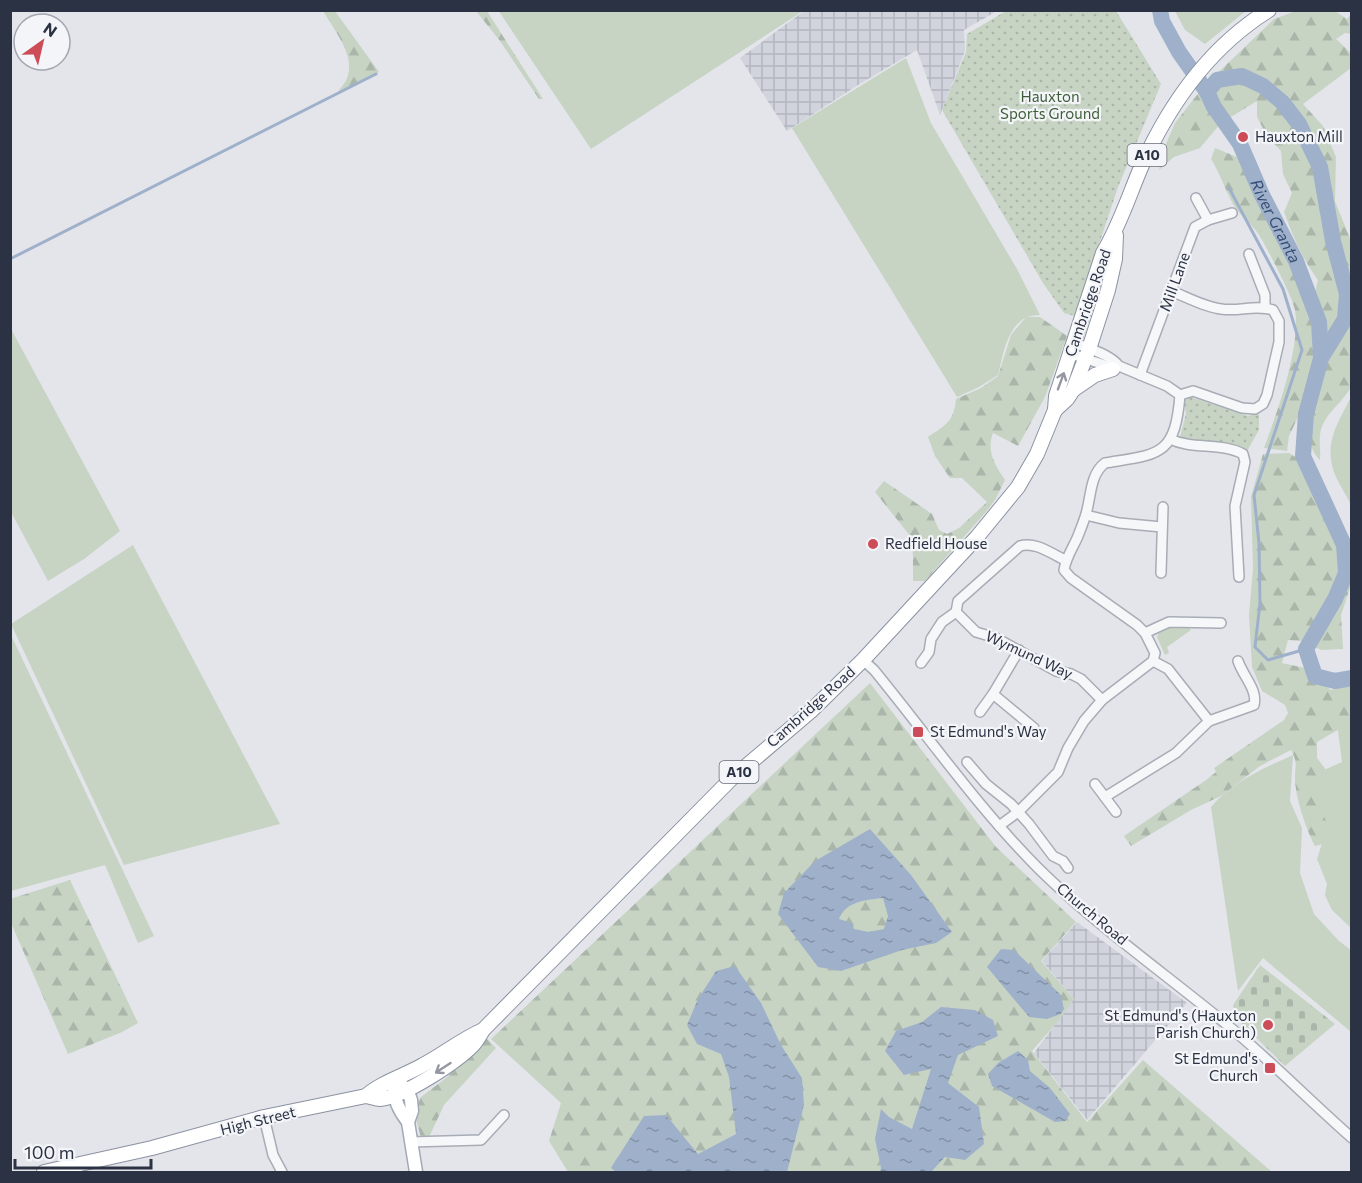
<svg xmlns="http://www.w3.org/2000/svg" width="1362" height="1183" font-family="Commissioner,sans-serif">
	<defs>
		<pattern id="industrial-grid" width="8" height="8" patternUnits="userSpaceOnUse" patternTransform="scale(1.5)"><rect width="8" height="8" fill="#d1d4dd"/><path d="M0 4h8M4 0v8" fill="none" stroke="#b4b6bf"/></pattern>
		<pattern id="forest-firs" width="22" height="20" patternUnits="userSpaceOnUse" patternTransform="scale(1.5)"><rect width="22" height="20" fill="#c7d4c4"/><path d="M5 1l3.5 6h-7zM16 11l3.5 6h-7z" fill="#abb6aa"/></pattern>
		<pattern id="cemetery-stones" width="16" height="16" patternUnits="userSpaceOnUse" patternTransform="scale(1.5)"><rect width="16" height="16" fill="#c7d4c4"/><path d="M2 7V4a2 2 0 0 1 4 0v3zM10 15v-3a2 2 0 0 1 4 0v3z" fill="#abb6aa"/></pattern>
		<pattern id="park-dots" width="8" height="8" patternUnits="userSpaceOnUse" patternTransform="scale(1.5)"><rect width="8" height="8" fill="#c7d4c4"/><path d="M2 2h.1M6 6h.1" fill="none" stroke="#abb6aa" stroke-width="1.8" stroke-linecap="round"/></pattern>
		<pattern id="water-ripples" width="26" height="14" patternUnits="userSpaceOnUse" patternTransform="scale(1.5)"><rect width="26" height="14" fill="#9fb1ca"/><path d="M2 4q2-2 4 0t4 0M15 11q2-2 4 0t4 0" fill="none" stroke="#8291a6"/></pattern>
	</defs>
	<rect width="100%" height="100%" fill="#e3e5eb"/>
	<g fill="url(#industrial-grid)">
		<path d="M804 11H997L964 30 965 51 940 115 917 50 858 85 787 131 740 58Z"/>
		<path d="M1077 922 1187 1003 1087 1120 1034 1053 1074 999 1042 961Z"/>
	</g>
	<g fill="#c7d4c4">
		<path d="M498 10H803V11L591 149Z"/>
		<path d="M1175 11H1246L1205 44 1185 30Z"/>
		<path d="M906 58 931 123 1017 269 1040 315C1035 315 1029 316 1025 318 1006 329 1003 356 998 375L979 387 957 397 792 128Z"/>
		<path d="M10 327 120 531 84 559 48 581 11 512Z"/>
		<path d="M1351 397V505C1346 494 1338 483 1334 472 1324 442 1338 423 1351 397Z"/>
		<path d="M133 545 280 824 124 865 11 624Z"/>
		<path d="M1169 625 1189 628 1191 630 1167 647 1169 653 1165 655 1157 637 1160 630Z"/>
		<path d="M11 635 154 936 138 943 105 865 11 891Z"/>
		<path d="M1351 712V928L1332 910 1325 895 1327 884 1317 859 1325 834 1313 800 1317 773 1342 762 1337 723Z"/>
		<path d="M1293 755 1290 801 1302 828 1300 873 1314 914 1339 941 1351 950V1032L1263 958 1238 991 1211 807C1232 782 1264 768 1293 755Z"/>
	</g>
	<g fill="url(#forest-firs)">
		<path d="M323 11H335L379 72 340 92 339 90C364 65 337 35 323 11Z"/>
		<path d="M476 11H487L543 99H539L500 41Z"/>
		<path d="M1296 11H1335L1347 19 1351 14V34L1345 33 1336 39 1351 53V68L1303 104 1323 126 1336 157 1335 201 1351 241V387C1342 404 1322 415 1320 435 1319 443 1321 452 1320 460 1305 445 1313 431 1300 413L1289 436 1287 451 1264 448C1277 413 1301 347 1295 310 1293 298 1265 243 1257 232 1250 222 1239 215 1233 204 1225 190 1220 173 1211 159L1215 148 1237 157 1253 158 1257 185 1274 201 1286 252 1301 288 1314 297 1318 280C1302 258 1293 237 1284 212L1292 193 1283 174 1281 151 1267 136 1257 117V101L1221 123 1200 148 1174 157 1159 170 1163 151 1175 123 1204 86 1274 19Z"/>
		<path d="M1026 317H1040L1067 336 1045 397 1018 446 993 433C986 451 995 465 1005 480L995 500 985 513 925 581H913V556L911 537 875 492 884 481 932 514 939 530 947 534 959 528 987 502 962 478H950L935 456 928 437C946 425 954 421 956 399L981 388 998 376 1011 335Z"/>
		<path d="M1289 453 1303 462 1334 525 1344 560 1351 568V585L1341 615 1343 649 1321 650 1303 641 1288 640 1282 663 1305 668 1331 690 1351 683 1350 723 1317 742V758L1330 775 1318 790 1315 799 1332 832 1323 844 1315 846C1306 829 1295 797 1295 778 1295 765 1298 763 1291 750L1260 766 1221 796 1191 810 1131 846 1124 836 1206 780 1216 772 1214 768 1284 720 1288 713 1285 705 1262 691 1252 667 1249 615 1253 569 1251 497 1263 454Z"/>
		<path d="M870 683 996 847 1076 922 1041 961 1074 999 1060 1019 1032 1051 1087 1122 1143 1060 1272 1172H568L549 1141 561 1103 491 1039Z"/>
		<path d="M70 880 138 1023 122 1032 68 1054 11 923 10 899Z"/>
		<path d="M487 1039 496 1048 444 1105 429 1137 421 1138 414 1112 421 1097 446 1078Z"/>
	</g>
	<path fill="url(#cemetery-stones)" d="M1260 965 1335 1024 1285 1066 1236 1018 1233 1005Z"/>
	<g fill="url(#park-dots)">
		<path d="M1006 11H1116L1161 84 1118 187 1075 316 1064 313 1043 283 942 110 966 52 967 34Z"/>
		<path d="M1190 397 1248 416 1256 413 1259 415V430L1247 451C1226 439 1201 448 1180 437L1186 414 1184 401Z"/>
	</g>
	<g fill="url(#water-ripples)" fill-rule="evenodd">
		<path d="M870 829 911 875 952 932 936 943 902 950 841 971 818 967 778 914 784 893 815 861ZM883 898 888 916 884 929 869 932 854 929 852 923 839 919C846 901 866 900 883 898Z"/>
		<path d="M1001 949 1014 950 1061 995 1064 1009 1061 1014 1047 1019 1029 1017 987 967Z"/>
		<path d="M735 966 761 1003 781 1045 802 1078 804 1105 787 1172H616L611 1168 644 1116 666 1115 698 1154 736 1134 729 1077 721 1054 697 1044 687 1025 698 999 716 971Z"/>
		<path d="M941 1007 975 1010 993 1020 998 1036 958 1055 948 1083 979 1107 984 1144 965 1160 945 1157 931 1172H880L881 1168 875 1139 881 1109 889 1117 912 1129 931 1069 904 1075 885 1051 896 1031 922 1022Z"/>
		<path d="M1018 1051 1028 1060 1030 1071 1050 1088 1070 1114 1065 1121 1055 1122 992 1086 988 1074 998 1063Z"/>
	</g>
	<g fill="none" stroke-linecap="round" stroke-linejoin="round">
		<g stroke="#9fb1ca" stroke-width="3">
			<path d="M1229 188 1283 289 1302 350 1254 495 1259 543 1260 603 1255 647 1268 660 1306 649"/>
			<path d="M10 259 376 74"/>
		</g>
		<g stroke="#9fb1ca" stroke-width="16">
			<path id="s1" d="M1160 10 1162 21 1179 52 1207 92 1214 107 1240 144 1262 195 1296 261 1319 322 1321 358 1306 414 1303 456 1344 545 1346 573 1335 599 1306 649 1315 676 1335 681 1352 678"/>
			<path d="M1207 92 1217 80 1242 76 1263 86 1282 102 1299 124 1320 167 1333 241 1347 294 1345 319 1321 358"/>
		</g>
		<defs>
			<g id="minor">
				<path d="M1208 220 1232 213"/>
				<path d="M1249 254 1265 295V307"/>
				<path d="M1171 291C1187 297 1204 307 1221 309 1239 312 1256 304 1273 310L1279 321V342L1267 395 1263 404 1255 409 1242 408 1193 391 1180 395"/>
				<path d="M1071 354 1114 368"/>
				<path d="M1140 375 1195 227 1208 220 1196 198"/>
				<path d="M1170 439C1193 450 1221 442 1243 454L1245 462 1235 506 1239 577"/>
				<path d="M1086 515 1119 523 1162 527"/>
				<path d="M1065 560C1052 554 1035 541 1020 546L958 601 956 612 976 632 996 638 1056 671 1071 674 1081 679 1102 700"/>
				<path d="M1161 573 1163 507"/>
				<path d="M1145 633 1169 622 1221 623"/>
				<path d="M863 660 874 670C929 737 978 808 1039 869 1098 927 1167 975 1231 1028 1273 1063 1311 1102 1352 1138"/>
				<path d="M1153 661 1168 669 1209 721"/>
				<path d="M921 663 929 652 931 639 942 622 956 612"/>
				<path d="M993 694 1034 728"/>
				<path d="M980 712 993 694 1019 650"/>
				<path d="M967 762 986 784 1011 804 1029 824 1053 856 1063 861 1068 868"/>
				<path d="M1095 784 1116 812"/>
				<path d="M1105 797 1176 753 1209 721 1254 705C1258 690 1243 676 1238 661"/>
				<path d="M999 826 1018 812 1058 772 1068 748 1084 721 1102 700 1153 661 1155 653 1145 633 1137 625 1071 578 1064 570C1066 557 1073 548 1078 536 1081 528 1084 521 1086 514 1091 497 1090 474 1105 463 1159 454 1175 457 1180 395L1167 386 1119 366C1110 354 1089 349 1075 343"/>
				<path d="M264 1117 273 1155 282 1172"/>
				<path d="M410 1142 481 1140 504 1115"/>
			</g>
			<g id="major">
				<path d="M394 1080 407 1089 411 1100 412 1111 408 1122 416 1172"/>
				<path d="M394 1088C394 1100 400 1112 408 1122"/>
			</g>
			<g id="highway">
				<path d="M1073 390 1095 375 1113 369"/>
				<path d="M1055 410 1067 399 1073 390 1089 349 1108 290 1115 259 1116 235"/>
				<path d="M366 1096C380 1083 406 1075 423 1065 444 1054 462 1039 483 1030"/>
				<path d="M44 1172 152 1148 264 1117 366 1096C371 1097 376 1099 380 1099 404 1097 456 1062 473 1045 477 1041 480 1035 483 1030L731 779 811 711 863 660 977 537 1018 487 1037 454 1055 410 1056 396 1103 253C1120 225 1129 195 1142 165 1170 103 1211 46 1269 10"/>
			</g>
		</defs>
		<use href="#minor" stroke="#a8acb5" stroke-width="12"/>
		<use href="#major" stroke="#a2a9b6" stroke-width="15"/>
		<use href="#highway" stroke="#8a92a1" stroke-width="16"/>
		<use href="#minor" stroke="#f6f7f9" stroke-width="9"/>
		<use href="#major" stroke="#fff" stroke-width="12"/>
		<use href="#highway" stroke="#fff" stroke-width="14"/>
	</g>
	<defs><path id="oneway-shaft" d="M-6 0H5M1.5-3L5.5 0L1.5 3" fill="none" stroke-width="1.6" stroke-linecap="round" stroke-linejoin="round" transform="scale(1.5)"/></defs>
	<g stroke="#9598a1">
		<use href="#oneway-shaft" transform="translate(1061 381) rotate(-70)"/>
		<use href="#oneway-shaft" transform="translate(443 1068) rotate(147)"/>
	</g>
	<g fill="#cc4c57" stroke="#f3f5f8" stroke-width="2">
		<circle cx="1243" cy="137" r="6"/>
		<circle cx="873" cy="544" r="6"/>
		<rect x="912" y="726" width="12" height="12" rx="3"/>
		<circle cx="1268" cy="1025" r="6"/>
		<rect x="1264" y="1062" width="12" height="12" rx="3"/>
	</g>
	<g text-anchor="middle" stroke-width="4.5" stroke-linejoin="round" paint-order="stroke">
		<g fill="#f3f5f8" stroke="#676c79" stroke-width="1.5">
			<rect x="1127.5" y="144" width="39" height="22" rx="4.5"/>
			<rect x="719.5" y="761" width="39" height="22" rx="4.5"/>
		</g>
		<g font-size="14" font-weight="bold" fill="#2b3243">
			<text x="1147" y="160">A10</text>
			<text x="739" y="777">A10</text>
		</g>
		<g font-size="15" fill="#3d5e38" stroke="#f3f5f8">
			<text x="1050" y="102">Hauxton<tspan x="1050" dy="17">Sports Ground</tspan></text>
		</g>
		<g font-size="15" fill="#2b3243" stroke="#f3f5f8" text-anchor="start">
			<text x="1255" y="142">Hauxton Mill</text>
			<text x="885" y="549">Redfield House</text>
			<text x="930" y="737">St Edmund's Way</text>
			<text x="1256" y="1021" text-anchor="end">St Edmund's (Hauxton<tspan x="1256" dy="17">Parish Church)</tspan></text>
			<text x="1258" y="1064" text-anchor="end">St Edmund's<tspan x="1258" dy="17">Church</tspan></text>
		</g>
		<g font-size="15" fill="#2b3243" stroke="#f3f5f8">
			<text transform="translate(1175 282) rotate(-70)" y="5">Mill Lane</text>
			<text transform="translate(1088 303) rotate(-71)" y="5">Cambridge Road</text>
			<text transform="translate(1029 655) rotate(25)" y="5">Wymund Way</text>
			<text transform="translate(811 707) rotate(-42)" y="5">Cambridge Road</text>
			<text transform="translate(1092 914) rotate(40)" y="5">Church Road</text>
			<text transform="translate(258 1121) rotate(-14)" y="5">High Street</text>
		</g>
		<g font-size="16" font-style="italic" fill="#364e76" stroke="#f3f5f8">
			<text dy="6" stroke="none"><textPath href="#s1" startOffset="242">River Granta</textPath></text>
		</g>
	</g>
	<rect width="1362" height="1183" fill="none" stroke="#2b3243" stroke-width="24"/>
	<g transform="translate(42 42) rotate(34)"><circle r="28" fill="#f3f5f8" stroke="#a3a7b0" stroke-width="1.5"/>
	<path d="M0-4.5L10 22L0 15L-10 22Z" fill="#cc4c57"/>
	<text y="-9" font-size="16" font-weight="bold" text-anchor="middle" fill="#2b3243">N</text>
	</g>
	<path d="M15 1159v9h136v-9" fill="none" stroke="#2b3243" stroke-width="3"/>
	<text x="24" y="1159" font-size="18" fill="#2b3243" stroke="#f3f5f8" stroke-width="4.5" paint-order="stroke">100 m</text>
</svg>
